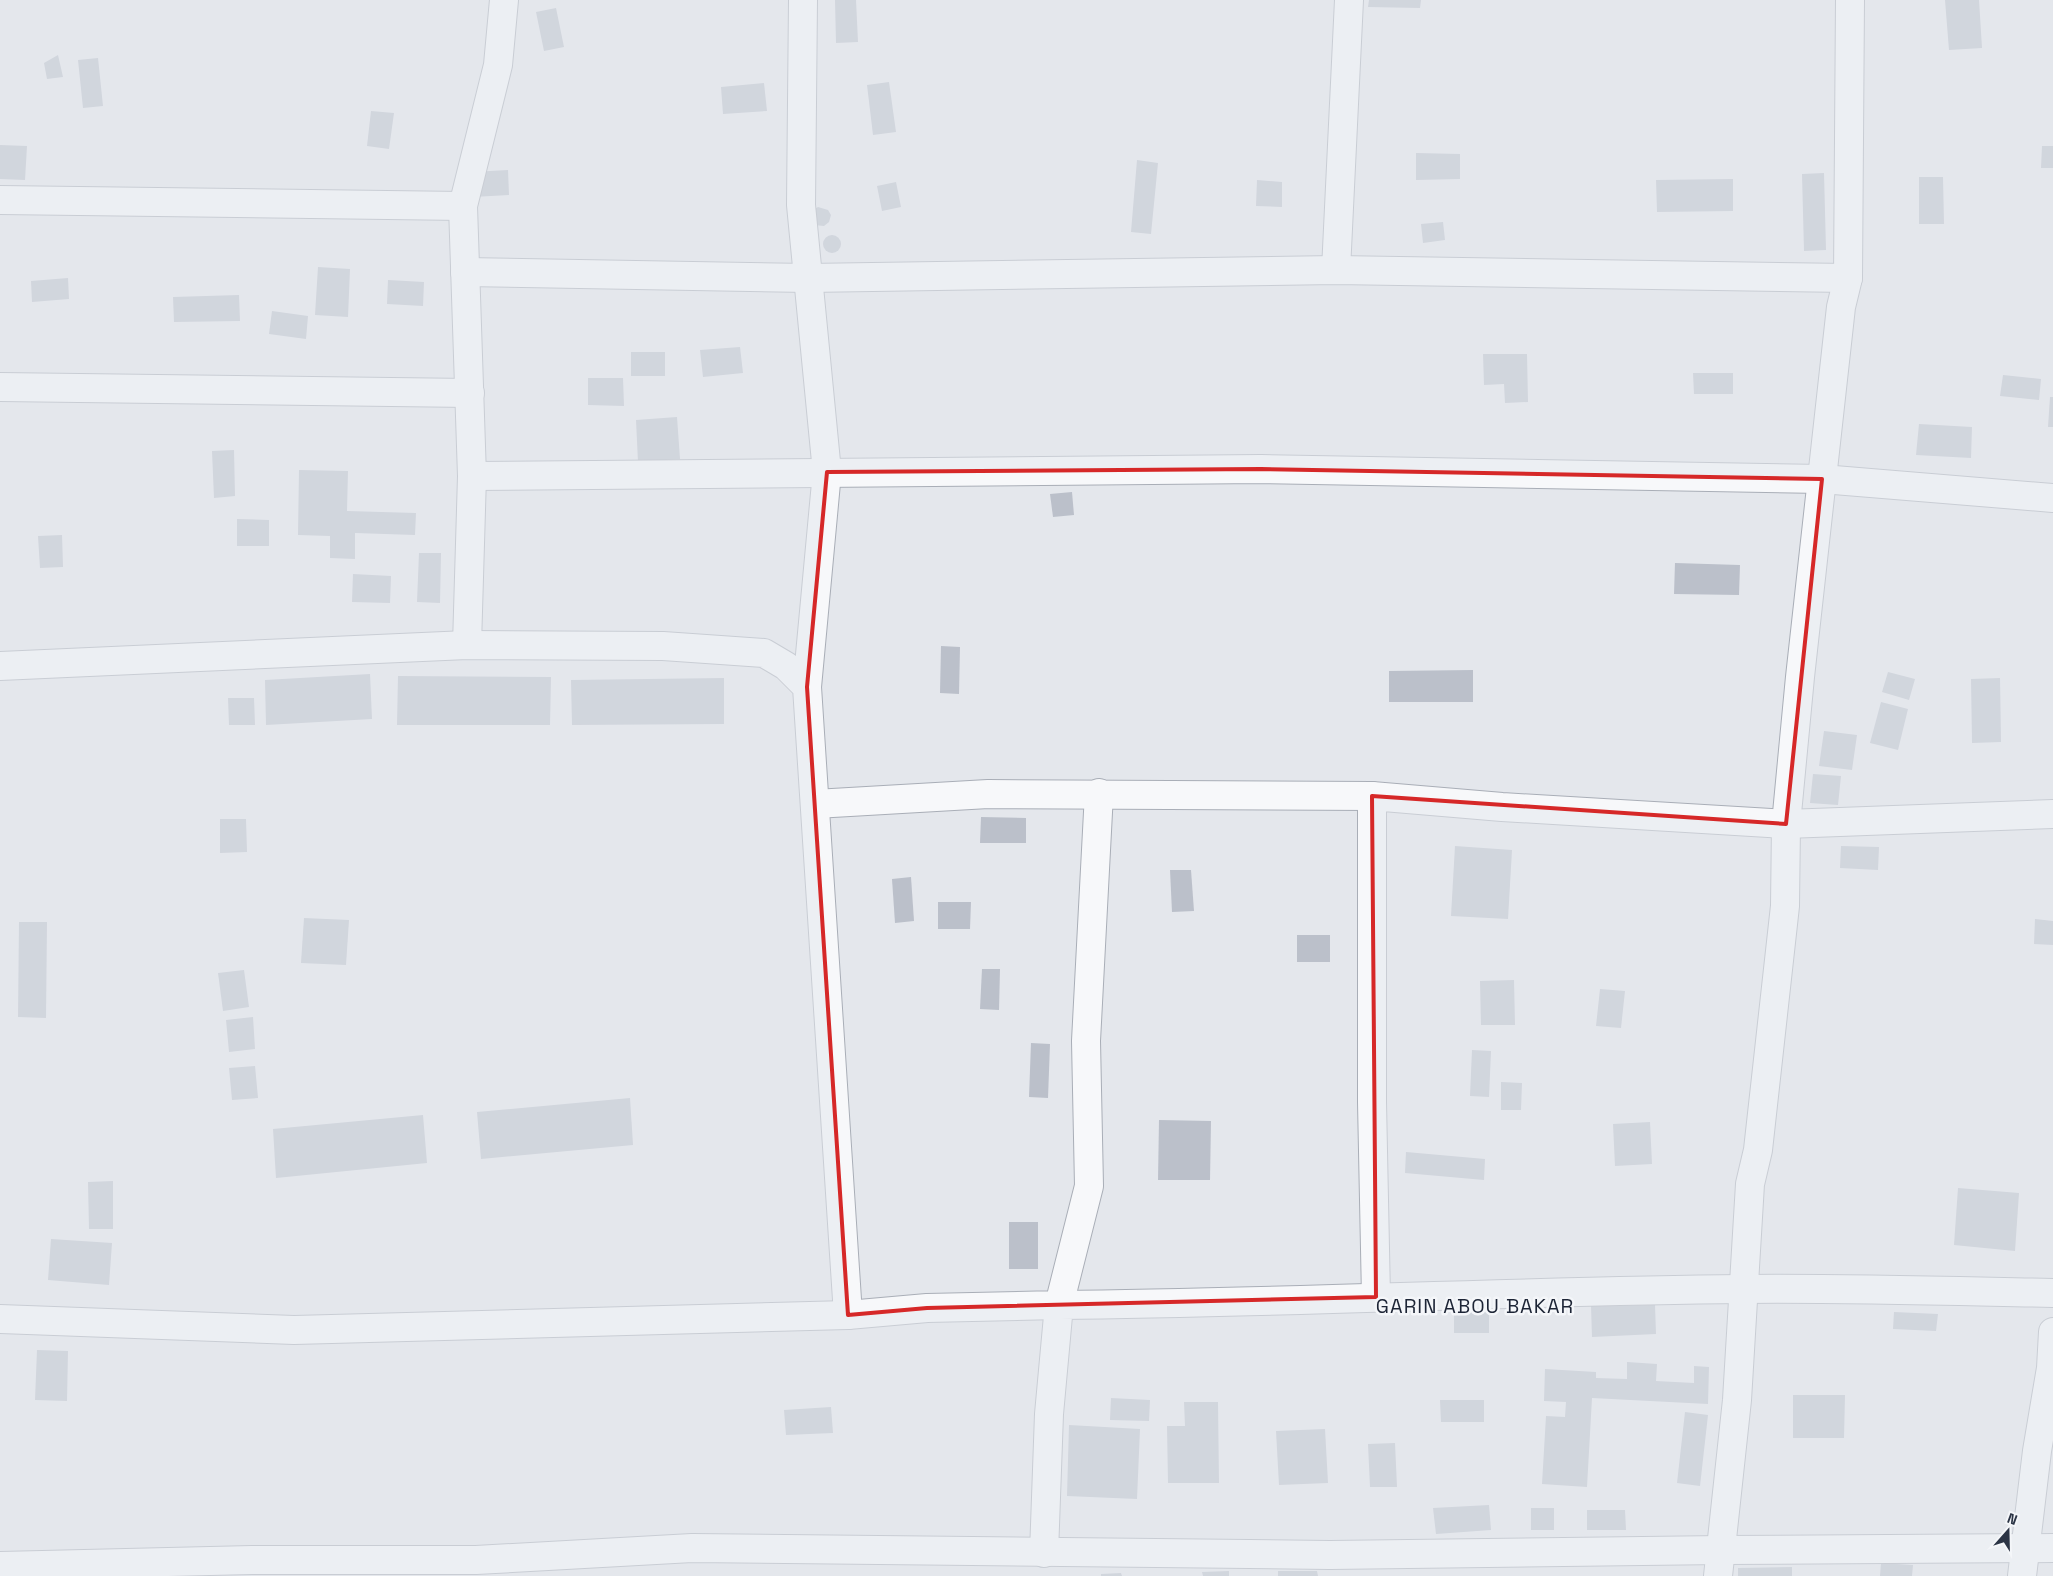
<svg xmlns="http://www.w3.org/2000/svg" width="2053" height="1576" font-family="'Space Grotesk',sans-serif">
	<rect width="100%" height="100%" fill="#e4e7ec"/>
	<g fill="#bbc0ca">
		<path d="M835 0H856L858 42 836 43Z"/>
		<path d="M1369 0H1421L1420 8 1368 7Z"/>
		<path d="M1945 0H1979L1982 48 1949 50Z"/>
		<path d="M556 8 564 47 544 51 536 12Z"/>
		<path d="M58 55 63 77 47 79 44 63Z"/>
		<path d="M98 58 103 106 83 108 78 60Z"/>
		<path d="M889 82 896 132 873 135 867 85Z"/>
		<path d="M764 83 767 111 723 114 721 87Z"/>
		<path d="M371 111 394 113 389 149 367 146Z"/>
		<path d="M0 145 27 146 25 180 0 179Z"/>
		<path d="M2042 146H2053V168H2041Z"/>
		<path d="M1416 153 1460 154V179L1416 180Z"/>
		<path d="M1137 160 1158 163 1151 234 1131 232Z"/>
		<path d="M508 170 509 195 473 197 472 172Z"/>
		<path d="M1824 173 1826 250 1804 251 1802 174Z"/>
		<path d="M1919 177H1943L1944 224H1919Z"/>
		<path d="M1733 179V211L1657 212 1656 180Z"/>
		<path d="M1257 180 1282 182V207L1256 206Z"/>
		<path d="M896 182 901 207 882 211 877 186Z"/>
		<path d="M818 207 828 210 831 215 829 222 824 226 814 225 813 210Z"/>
		<path d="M1443 222 1445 240 1423 243 1421 224Z"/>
		<circle cx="832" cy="244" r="9"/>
		<path d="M318 267 350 269 348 317 315 315Z"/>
		<path d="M68 278 69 299 32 302 31 281Z"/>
		<path d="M388 280 424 282 423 306 387 304Z"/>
		<path d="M239 295 240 321 174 322 173 297Z"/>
		<path d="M272 311 308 316 306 339 269 334Z"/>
		<path d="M740 347 743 373 703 377 700 350Z"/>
		<rect x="631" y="352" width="34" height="24"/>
		<path d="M1483 354H1527L1528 402 1505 403 1504 384 1484 385Z"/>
		<path d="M1693 373H1733V394H1694Z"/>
		<path d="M2003 375 2041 379 2039 400 2000 396Z"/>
		<path d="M588 378H623L624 406 588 405Z"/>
		<path d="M2050 397H2053V427H2048Z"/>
		<path d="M677 417 680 459 638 462 636 420Z"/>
		<path d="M1919 424 1972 427 1971 458 1916 455Z"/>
		<path d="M234 450 235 496 214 498 212 451Z"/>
		<path d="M299 470 348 471 347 511 416 513 415 535 355 533V559L330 558V536L298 535Z"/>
		<path d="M1072 492 1074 515 1053 517 1050 494Z"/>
		<path d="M237 519 269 520V546H237Z"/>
		<path d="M62 535 63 567 40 568 38 536Z"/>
		<path d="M419 553H441L440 603 417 602Z"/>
		<path d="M1675 563 1740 565 1739 595 1674 594Z"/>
		<path d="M353 574 391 576 390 603 352 602Z"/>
		<path d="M941 646 960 647 959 694 940 693Z"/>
		<path d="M1473 670V702H1389V671Z"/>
		<path d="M1888 672 1915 679 1909 700 1882 692Z"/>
		<path d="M370 674 372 719 266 725 265 680Z"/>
		<path d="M398 676 551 677 550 725H397Z"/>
		<path d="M724 678V724L572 725 571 680Z"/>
		<path d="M2000 678 2001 742 1972 743 1971 679Z"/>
		<path d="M228 698H254L255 725H229Z"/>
		<path d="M1881 702 1908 709 1898 750 1870 743Z"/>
		<path d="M1824 731 1857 735 1852 770 1819 766Z"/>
		<path d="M1813 774 1841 776 1838 805 1810 803Z"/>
		<path d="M981 817 1026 818V843H980Z"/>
		<path d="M220 819H246L247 852 220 853Z"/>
		<path d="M1455 846 1512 850 1508 919 1451 916Z"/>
		<path d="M1841 846 1879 847 1878 870 1840 868Z"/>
		<path d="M1170 870H1191L1194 911 1172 912Z"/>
		<path d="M911 877 914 921 895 923 892 879Z"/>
		<path d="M938 902H971L970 929H938Z"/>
		<path d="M304 918 349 920 346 965 301 963Z"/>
		<path d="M2035 919 2053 921V945L2034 944Z"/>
		<path d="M19 922H47L46 1018 18 1017Z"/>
		<rect x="1297" y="935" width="33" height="27"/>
		<path d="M982 969H1000L999 1010 980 1009Z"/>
		<path d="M244 970 249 1007 223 1011 218 973Z"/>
		<path d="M1514 980 1515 1025H1481L1480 981Z"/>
		<path d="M1600 989 1625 991 1621 1028 1596 1026Z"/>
		<path d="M253 1017 255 1049 229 1052 226 1020Z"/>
		<path d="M1031 1043 1050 1044 1048 1098 1029 1097Z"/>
		<path d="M1472 1050 1491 1051 1489 1097 1470 1096Z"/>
		<path d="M255 1066 258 1098 232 1100 229 1068Z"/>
		<path d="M1501 1082 1522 1083 1521 1110H1501Z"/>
		<path d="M630 1098 633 1145 481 1159 477 1112Z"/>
		<path d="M423 1115 427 1163 276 1178 273 1129Z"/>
		<path d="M1159 1120 1211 1121 1210 1180H1158Z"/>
		<path d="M1650 1122 1652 1164 1615 1166 1613 1124Z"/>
		<path d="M1406 1152 1485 1159 1484 1180 1405 1173Z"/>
		<path d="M113 1181V1229H89L88 1182Z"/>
		<path d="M1958 1188 2019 1193 2015 1251 1954 1245Z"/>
		<rect x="1009" y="1222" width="29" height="47"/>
		<path d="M51 1239 112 1243 109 1285 48 1280Z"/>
		<path d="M1655 1305 1656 1334 1592 1337 1591 1306Z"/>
		<path d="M1489 1312V1333H1454V1313Z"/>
		<path d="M1894 1312 1938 1314 1936 1331 1893 1329Z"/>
		<path d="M37 1350 68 1351 67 1401 35 1400Z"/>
		<path d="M1627 1362 1657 1364 1656 1381 1694 1383V1366L1709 1367 1708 1404 1592 1398 1587 1487 1542 1484 1546 1416 1565 1417 1566 1402 1544 1401 1545 1369 1596 1372V1378L1627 1379Z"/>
		<path d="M1793 1395H1845L1844 1438H1793Z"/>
		<path d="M1111 1398 1150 1400 1149 1421 1110 1420Z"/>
		<path d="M1440 1400H1484V1422H1441Z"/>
		<path d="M1184 1402H1218L1219 1483H1168L1167 1426H1185Z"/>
		<path d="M831 1407 833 1433 786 1435 784 1410Z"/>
		<path d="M1685 1412 1708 1415 1700 1486 1677 1483Z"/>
		<path d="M1069 1425 1140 1429 1137 1499 1067 1496Z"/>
		<path d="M1325 1429 1328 1483 1279 1485 1276 1431Z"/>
		<path d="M1395 1443 1397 1487H1370L1368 1444Z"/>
		<path d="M1489 1505 1491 1530 1436 1534 1433 1508Z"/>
		<rect x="1531" y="1508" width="23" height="22"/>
		<path d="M1587 1510H1625L1626 1530H1587Z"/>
		<path d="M1881 1563 1913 1565 1912 1576H1880Z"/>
		<path d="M1792 1567V1576H1738V1568Z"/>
		<path d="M1229 1571V1576H1203L1202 1572Z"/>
		<path d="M1278 1571H1317L1318 1576H1278Z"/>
		<path d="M1121 1573 1122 1576H1101V1574Z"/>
	</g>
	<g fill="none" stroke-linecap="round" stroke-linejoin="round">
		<defs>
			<g id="street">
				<path d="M803 0 801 205 827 472 807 687"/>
				<path d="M0 200 463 206"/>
				<path d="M1336 270 1349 0"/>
				<path d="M465 272 808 278 1336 270 1848 278"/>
				<path d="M0 387 470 393"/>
				<path d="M472 476 1261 469 1822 479 2053 498"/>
				<path d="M467 645 472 476 463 206 498 65 504 0"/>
				<path d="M0 666 467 645 663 646 764 653 786 666 807 687 848 1315"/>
				<path d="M815 804 988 794 1372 796"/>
				<path d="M1376 1297 1372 1102V796L1502 807 1786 824 2053 814"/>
				<path d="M0 1319 294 1330 848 1315 927 1308 1059 1305 1089 1186 1086 1041 1099 793"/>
				<path d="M1044 1553 1049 1414 1059 1305C1287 1303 1515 1291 1743 1289 1846 1288 1950 1291 2053 1293"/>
				<path d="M0 1566 252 1560H476L692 1548 1330 1555 1722 1550 2053 1548"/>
				<path d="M1718 1576 1737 1400 1750 1184 1758 1150 1785 906 1786 824 1800 677 1841 307 1848 278 1850 0"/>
				<path d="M2022 1576 2037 1451 2051 1368 2053 1332"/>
			</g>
		</defs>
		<use href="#street" stroke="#a9aeb7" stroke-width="30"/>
		<use href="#street" stroke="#f7f8fa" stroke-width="28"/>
	</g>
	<path d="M0 0H2053V1576H0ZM1261 469 1822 479 1786 824 1372 796 1376 1297 927 1308 848 1315 807 687 827 472Z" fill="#e4e7ec" fill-opacity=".55" fill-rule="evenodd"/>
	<path fill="none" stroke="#d62828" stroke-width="4" stroke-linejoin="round" d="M1261 469 1822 479 1786 824 1372 796 1376 1297 927 1308 848 1315 807 687 827 472Z"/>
	<g text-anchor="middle" stroke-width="5" stroke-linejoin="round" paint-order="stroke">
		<g font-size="20" letter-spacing="1" fill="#1d2536" stroke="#f4f6f9">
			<text x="1475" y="1313">GARIN ABOU BAKAR</text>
		</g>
	</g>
	<g transform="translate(2008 1531) rotate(20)" stroke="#f4f6f9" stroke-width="4" paint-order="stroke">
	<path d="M0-4L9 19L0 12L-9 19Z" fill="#2b3445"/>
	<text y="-8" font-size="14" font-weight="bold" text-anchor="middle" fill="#2b3445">N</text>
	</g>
</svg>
